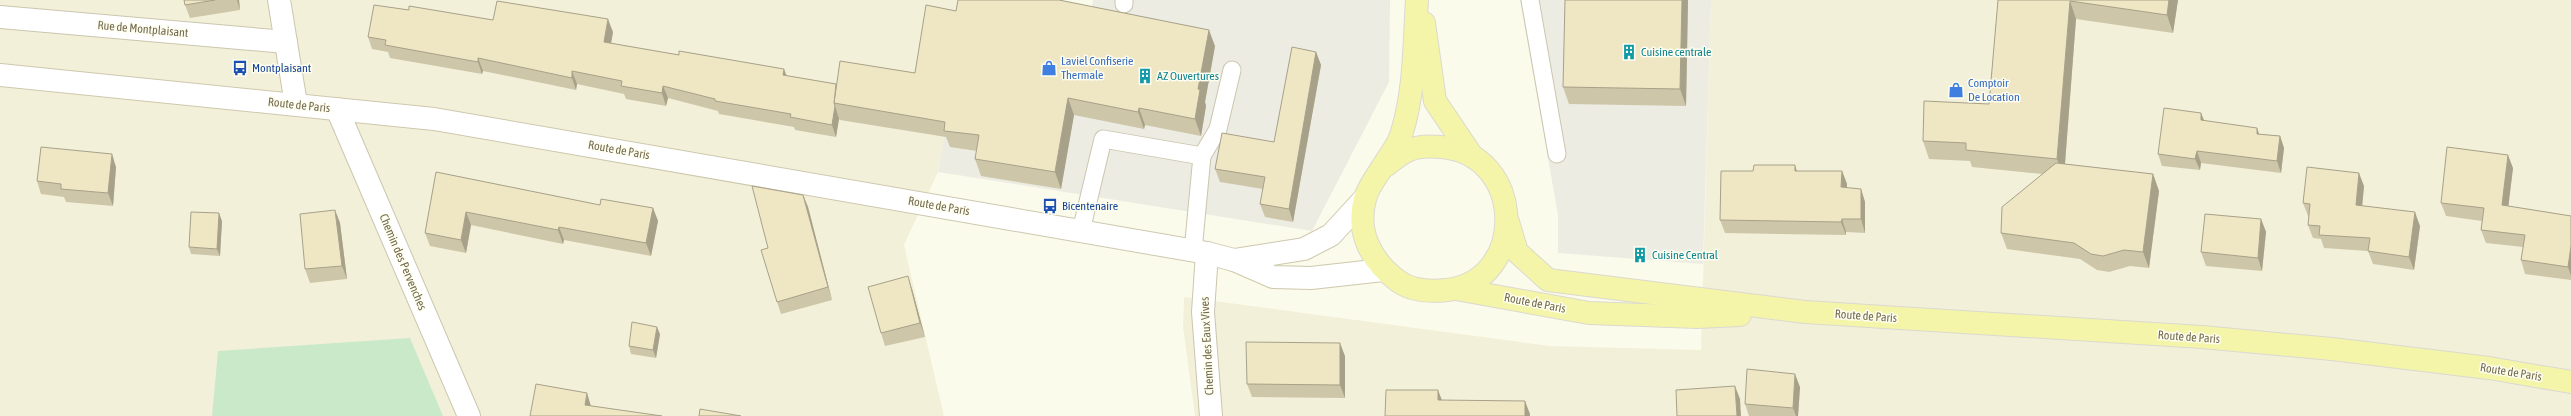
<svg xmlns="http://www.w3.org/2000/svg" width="2571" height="416" font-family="'Asap Condensed',sans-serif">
	<rect width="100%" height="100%" fill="#fbfbeb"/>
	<g fill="#f3f0da">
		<path d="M0 0H966L938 172 904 245 944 416H0Z"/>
		<path d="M1711 0H2571V416H1195L1183 327 1184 297 1550 346 1701 350Z"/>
	</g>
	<g fill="#edece3">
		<path d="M966 0 1090 16 1093 0H1390L1389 82 1312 231 938 172Z"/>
		<path d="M1520 0H1711L1703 264 1558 253V215Z"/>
	</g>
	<path fill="#cae9c9" d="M410 338 443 416H212L218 351Z"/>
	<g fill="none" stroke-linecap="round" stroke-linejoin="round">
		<defs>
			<g id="service">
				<path d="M1124 0V4"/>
				<path d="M1530 0 1557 154"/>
				<path d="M1202 156 1218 129 1232 70"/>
				<path d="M1081 231 1103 139 1202 156 1193 251"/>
			</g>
			<g id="minor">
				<path d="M279 0 296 104"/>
				<path d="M0 17 286 42"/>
				<path d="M337 109 469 416"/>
				<path d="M1207 253 1203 312 1211 416"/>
			</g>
			<g id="secondary">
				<path d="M0 75 434 119 1207 253 1234 260 1273 277 1311 278 1383 270"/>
				<path d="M1234 260 1304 249 1331 235 1365 198"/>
			</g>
			<g id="primary">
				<path d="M1424 23 1435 101 1472 156"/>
				<path d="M1381 169C1389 164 1398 155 1407 151 1417 146 1430 146 1441 147 1525 153 1529 280 1447 290 1430 292 1412 291 1398 281 1371 261 1356 232 1365 199 1367 189 1376 177 1382 168 1388 157 1399 145 1402 132 1415 90 1414 44 1417 0"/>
				<path d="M1507 219 1517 252 1548 280 1805 312 2202 337 2332 349 2489 368 2571 382"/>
				<path d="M1456 289 1589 313 1697 317 1740 315"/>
			</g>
		</defs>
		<use href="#service" stroke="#cbc6ae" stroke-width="19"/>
		<use href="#minor" stroke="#cbc6ae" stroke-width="24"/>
		<use href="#secondary" stroke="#cec8ad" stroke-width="24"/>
		<use href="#primary" stroke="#dbd9d1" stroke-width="24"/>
		<use href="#service" stroke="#fff" stroke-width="17"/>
		<use href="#minor" stroke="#fff" stroke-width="22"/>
		<use href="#secondary" stroke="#fff" stroke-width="22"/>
		<use href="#primary" stroke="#f4f5a8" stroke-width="22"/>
	</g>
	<g fill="#cec6a9">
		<path d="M184 0H239L240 10 190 18 185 5Z"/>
		<path d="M1565 0H1688L1686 106 1569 104 1563 87Z"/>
		<path d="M1998 0H2178L2173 33 2076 19 2065 164 2153 174 2159 191 2149 268 2130 266 2109 272 2097 270 2080 259 2007 249 2001 233 2042 174 1972 167 1970 161 1929 159 1923 141 1989 104Z"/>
		<path d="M409 10 493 20 613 32 611 43 786 76 836 84 915 73 956 11 1215 46 1205 102 1206 106 1201 136 1145 125 1144 129 1074 115 1061 189 981 176 975 159 977 151 950 147 946 137 840 120 839 119 836 137 795 130 794 127 719 114 718 111 668 98 666 106 626 99 624 94 577 84 576 90 483 71 482 74 390 58 388 52 372 49 368 37Z"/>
		<path d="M1316 52 1321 65 1293 222 1265 217 1260 204 1263 189 1220 182 1215 169 1274 142Z"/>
		<path d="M2201 113 2204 121 2259 134 2280 136 2284 148 2281 173 2201 163 2200 170 2162 166 2158 154Z"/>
		<path d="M116 167 113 206 66 202 64 197 41 194 37 181Z"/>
		<path d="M2513 168 2508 206 2571 216V280L2525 274 2521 260 2523 247 2486 243 2481 230 2482 221 2446 216 2441 203Z"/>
		<path d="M1797 171H1842L1847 184V188L1861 189 1865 202V233L1846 232V235L1725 233 1720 220Z"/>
		<path d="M436 172 600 205 653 208 658 221 651 256 564 240 563 244 471 225 466 253 430 246 425 233Z"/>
		<path d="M2364 186 2362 206 2420 226 2414 270 2373 264 2368 251 2324 248 2321 239 2313 238 2308 225 2309 216H2308L2303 203Z"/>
		<path d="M803 195 808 207 832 300 781 314 777 302 768 248Z"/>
		<path d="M335 210 340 223 347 279 310 283 305 269Z"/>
		<path d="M2261 219 2266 232 2262 271 2206 266 2201 252Z"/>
		<path d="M222 221 220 256 191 254 189 247Z"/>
		<path d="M912 289 925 337 885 346 881 333Z"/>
		<path d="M660 334 656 358 631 354 629 346Z"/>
		<path d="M1345 356V398L1252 397 1247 384Z"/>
		<path d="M1800 387 1798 416H1749L1745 404Z"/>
	</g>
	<g fill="#a7a189">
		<path d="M237 0H239L240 10Z"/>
		<path d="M1682 0H1688L1686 106 1680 89Z"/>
		<path d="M2169 0H2178L2173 33 2167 15Z"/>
		<path d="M2070 1 2076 19 2064 176 2057 159Z"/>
		<path d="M608 19 613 32 609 55 604 42Z"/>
		<path d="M1209 30 1215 46 1205 102 1206 106 1201 136 1195 119 1198 89Z"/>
		<path d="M1316 52 1321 65 1293 222 1289 209Z"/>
		<path d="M478 58 483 71 482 74 478 62Z"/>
		<path d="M784 69 789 82 783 75Z"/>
		<path d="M572 71 577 84 576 90 572 78Z"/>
		<path d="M663 86 668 98 666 106 662 93Z"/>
		<path d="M1068 98 1074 115 1061 189 1055 172Z"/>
		<path d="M835 106 839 119 836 137 832 125Z"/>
		<path d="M1139 108 1145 125 1144 129 1138 112Z"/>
		<path d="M2201 113 2206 125 2201 120Z"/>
		<path d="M2257 128 2261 139 2257 134Z"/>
		<path d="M2280 136 2284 148 2281 173 2277 161Z"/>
		<path d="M2197 151 2201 163 2200 170 2195 159Z"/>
		<path d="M112 154 116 167 113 206 108 193Z"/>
		<path d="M2508 155 2513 168 2507 218 2502 205Z"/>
		<path d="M1795 165 1799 178 1795 171Z"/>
		<path d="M1842 171 1847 184 1846 201 1841 187Z"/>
		<path d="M2359 173 2364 186 2361 218 2356 205Z"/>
		<path d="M2153 174 2159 191 2149 268 2143 252Z"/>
		<path d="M1861 189 1865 202V233L1861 219Z"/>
		<path d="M803 195 808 207 832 300 828 287Z"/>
		<path d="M653 208 658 221 651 256 646 243Z"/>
		<path d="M335 210 340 223 347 279 342 266Z"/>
		<path d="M466 212 471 225 466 253 461 240Z"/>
		<path d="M2415 212 2420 226 2414 270 2409 257Z"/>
		<path d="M219 213 222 221 220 256 217 249Z"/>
		<path d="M1842 219 1846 232V235L1841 222Z"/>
		<path d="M2261 219 2266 232 2262 271 2258 258Z"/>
		<path d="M559 227 564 240 563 244 558 230Z"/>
		<path d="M2571 246V276L2568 267Z"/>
		<path d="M908 276 912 289 925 337 920 323Z"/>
		<path d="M657 327 660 334 656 358 653 350Z"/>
		<path d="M1340 343 1345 356V398L1340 385Z"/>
		<path d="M1795 374 1800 387 1798 416H1796L1793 408Z"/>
		<path d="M1735 386 1740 399 1741 416H1737Z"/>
		<path d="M1438 390 1443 403 1438 400Z"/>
		<path d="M587 393 591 406 585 405Z"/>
		<path d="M1525 401 1530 414V416H1525Z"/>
	</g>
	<g fill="#efe6c4" stroke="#a7a189">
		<path d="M184 0H215L185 5Z"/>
		<path d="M958 0H1059L1209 30 1198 89 1200 90 1195 119 1139 108 1138 112 1068 98 1055 172 975 159 979 135 944 131 945 122 834 103 840 61 915 73 926 5 956 11Z"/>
		<path d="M1565 0H1682L1680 89 1563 87Z"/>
		<path d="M1998 0H2169L2167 15 2070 1 2057 159 1966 150V143L1923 141 1924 101 1989 104Z"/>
		<path d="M497 1 608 19 604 42 679 55V51L784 69 783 75 836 84 834 103 835 106 832 125 790 117 791 114 715 101V99L663 86 662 93 621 86 622 81 572 71V78L478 58V62L385 45 386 40 368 37 374 5 409 10V6L493 20Z"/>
		<path d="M1292 47 1316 52 1289 209 1260 204 1265 177 1215 169 1222 133 1274 142Z"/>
		<path d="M2164 108 2201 113V120L2257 128V134L2280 136 2277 161 2197 151 2195 159 2158 154Z"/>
		<path d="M41 147 112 154 108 193 61 189V184L37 181Z"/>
		<path d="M2447 147 2508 155 2502 205 2571 216V246L2568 267 2521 260 2525 235 2481 230 2484 208 2441 203Z"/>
		<path d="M2056 163 2153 174 2143 252 2124 250 2103 256 2091 254 2074 243 2001 233 2002 207Z"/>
		<path d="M1754 165H1795V171H1842L1841 187 1861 189V219H1842L1841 222 1720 220 1721 171H1753Z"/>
		<path d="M2307 167 2359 173 2356 205 2415 212 2409 257 2368 251 2370 238 2319 235 2320 226 2308 225 2310 204 2303 203Z"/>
		<path d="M436 172 600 205 601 199 653 208 646 243 559 227 558 230 466 212 461 240 425 233Z"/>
		<path d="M752 186 803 195 828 287 777 302 761 250 768 248Z"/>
		<path d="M335 210 342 266 305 269 300 214Z"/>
		<path d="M191 212 219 213 217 249 189 247Z"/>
		<path d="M2205 214 2261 219 2258 258 2201 252Z"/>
		<path d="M908 276 920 323 881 333 868 287Z"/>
		<path d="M632 322 657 327 653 350 629 346Z"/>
		<path d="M1246 342 1340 343V385L1247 384Z"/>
		<path d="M1747 369 1795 374 1793 408 1745 404Z"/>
		<path d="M536 384 587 393 585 405 662 416H530Z"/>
		<path d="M1735 386 1737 416H1677L1676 390Z"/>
		<path d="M1386 390H1438V400L1525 401V416H1385Z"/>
		<path d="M700 409 741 416H699Z"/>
	</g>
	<defs>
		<symbol id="building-bare" viewBox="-9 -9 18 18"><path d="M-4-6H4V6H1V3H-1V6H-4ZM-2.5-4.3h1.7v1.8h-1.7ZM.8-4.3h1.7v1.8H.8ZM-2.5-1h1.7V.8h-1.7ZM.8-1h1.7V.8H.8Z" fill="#0f9aa8" stroke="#fefef1" stroke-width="2.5" paint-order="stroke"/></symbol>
		<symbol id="bus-bare" viewBox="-9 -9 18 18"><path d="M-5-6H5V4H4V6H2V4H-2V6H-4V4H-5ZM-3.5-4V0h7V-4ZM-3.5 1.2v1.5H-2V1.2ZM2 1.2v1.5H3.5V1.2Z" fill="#1a4fb4" stroke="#fefef1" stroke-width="2.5" paint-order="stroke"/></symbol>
		<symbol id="shop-bare" viewBox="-9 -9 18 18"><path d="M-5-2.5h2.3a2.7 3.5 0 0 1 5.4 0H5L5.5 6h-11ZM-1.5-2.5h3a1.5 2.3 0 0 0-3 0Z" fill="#3f7fe0" stroke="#fefef1" stroke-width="2.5" paint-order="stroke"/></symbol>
	</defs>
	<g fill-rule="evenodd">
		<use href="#building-bare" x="1618" y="41" width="22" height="22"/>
		<use href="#bus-bare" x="229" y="57" width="22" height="22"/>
		<use href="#shop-bare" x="1038" y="57" width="22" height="22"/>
		<use href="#building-bare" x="1134" y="65" width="22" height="22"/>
		<use href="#shop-bare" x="1945" y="79" width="22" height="22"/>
		<use href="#bus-bare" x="1039" y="195" width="22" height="22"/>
		<use href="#building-bare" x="1629" y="244" width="22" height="22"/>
	</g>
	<g text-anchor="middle" stroke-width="3" stroke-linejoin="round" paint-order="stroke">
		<g font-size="12" fill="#756b4f" stroke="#fefef1">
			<text transform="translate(143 29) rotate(5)" y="4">Rue de Montplaisant</text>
			<text transform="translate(299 105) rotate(6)" y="4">Route de Paris</text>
			<text transform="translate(619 150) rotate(10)" y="4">Route de Paris</text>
			<text transform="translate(939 206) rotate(10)" y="4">Route de Paris</text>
			<text transform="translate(403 262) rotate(67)" y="4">Chemin des Pervenches</text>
			<text transform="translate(1535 303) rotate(11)" y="4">Route de Paris</text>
			<text transform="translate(1866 316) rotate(4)" y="4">Route de Paris</text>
			<text transform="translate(2189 337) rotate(4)" y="4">Route de Paris</text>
			<text transform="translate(1207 346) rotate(-93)" y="4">Chemin des Eaux Vives</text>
			<text transform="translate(2511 372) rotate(9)" y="4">Route de Paris</text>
		</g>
		<g font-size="12" fill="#0d838f" stroke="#fefef1" text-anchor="start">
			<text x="1641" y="56">Cuisine centrale</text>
			<text x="1157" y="80">AZ Ouvertures</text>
			<text x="1652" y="259">Cuisine Central</text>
		</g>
		<g font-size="12" fill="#366cbe" stroke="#fefef1" text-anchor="start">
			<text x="1061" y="65">Laviel Confiserie<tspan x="1061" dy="14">Thermale</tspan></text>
			<text x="1968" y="87">Comptoir<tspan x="1968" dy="14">De Location</tspan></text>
		</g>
		<g font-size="12" fill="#164399" stroke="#fefef1" text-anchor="start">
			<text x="252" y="72">Montplaisant</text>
			<text x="1062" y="210">Bicentenaire</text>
		</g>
	</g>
</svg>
